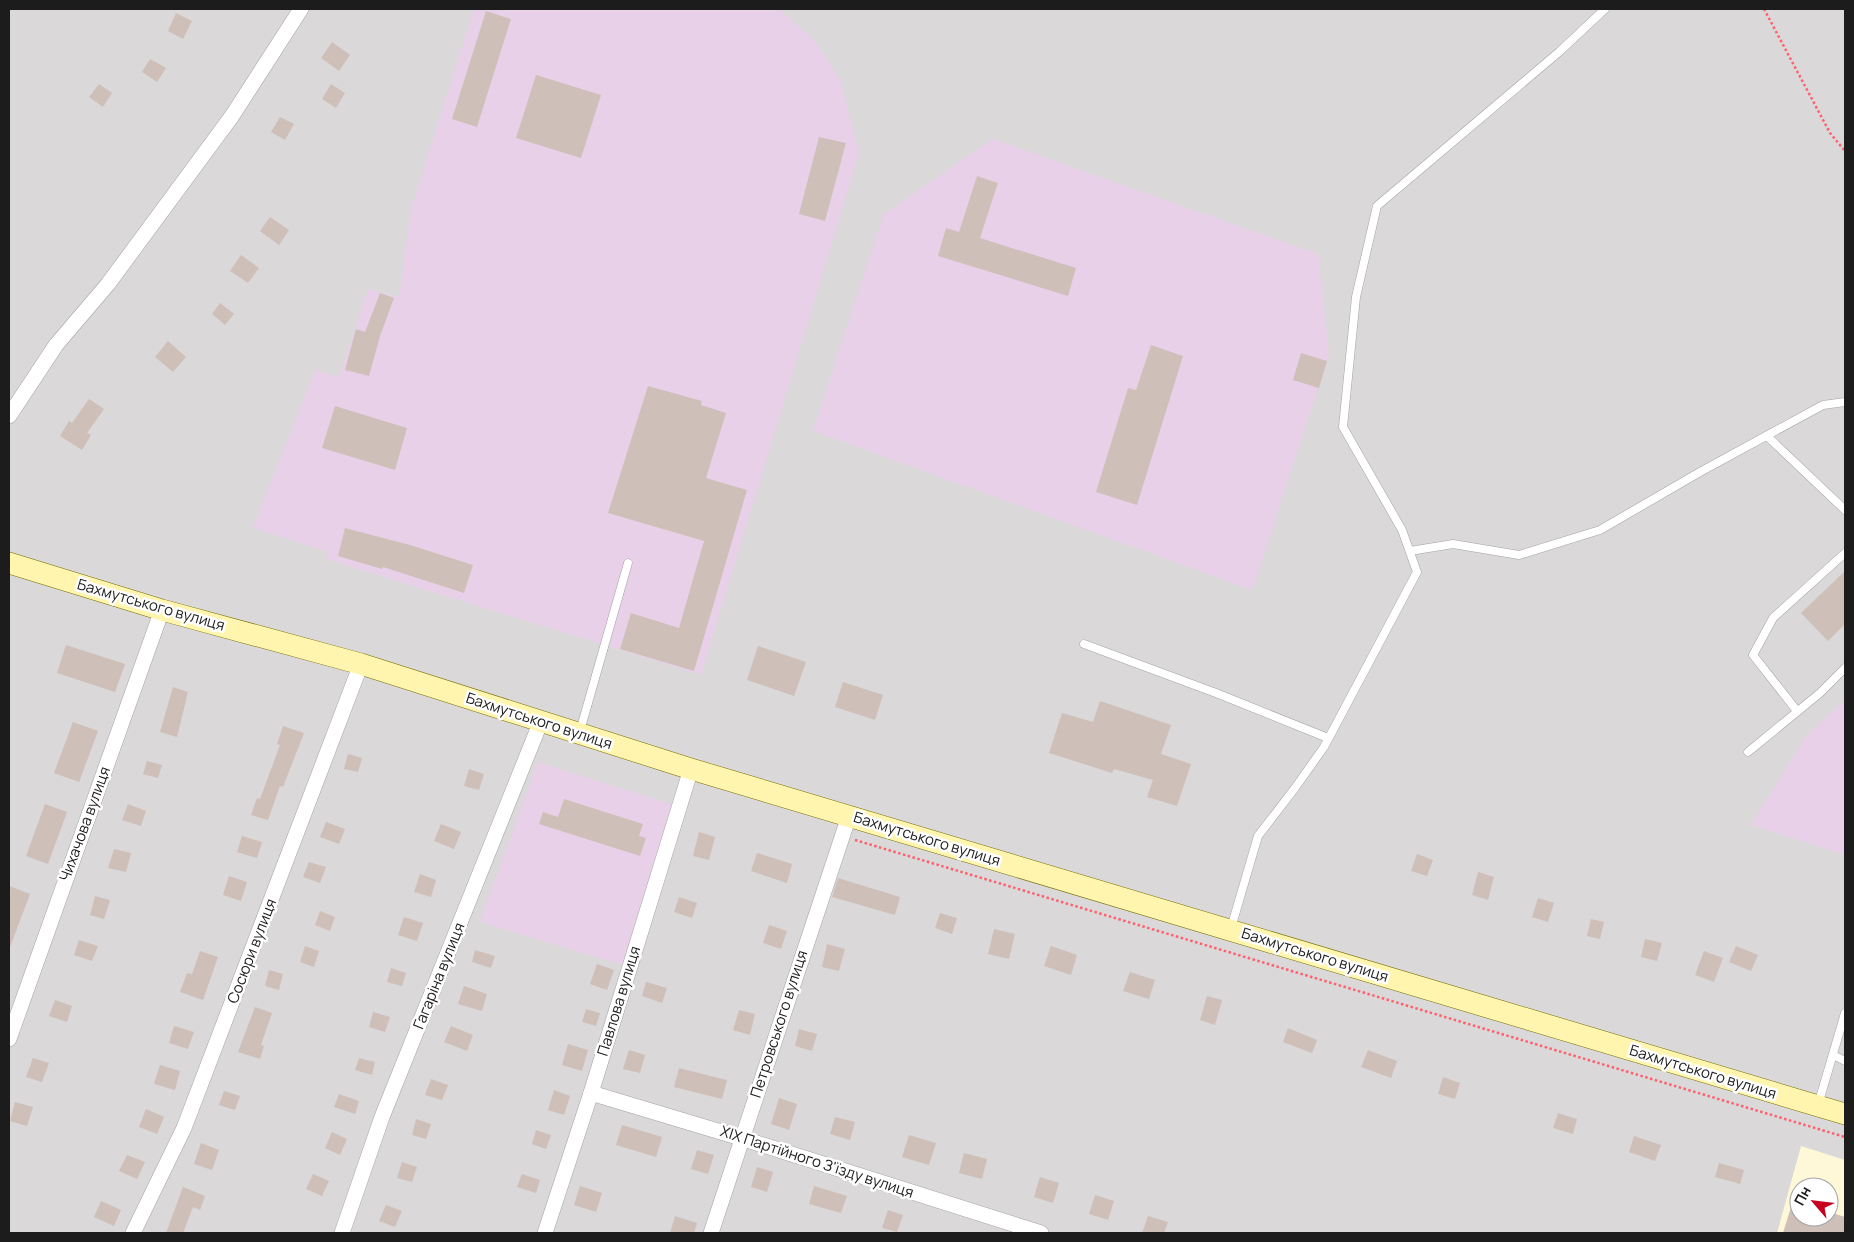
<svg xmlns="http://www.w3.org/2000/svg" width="1854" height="1242" font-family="Manrope,sans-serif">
	<rect width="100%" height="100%" fill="#eee7e0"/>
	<path fill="#dad8d9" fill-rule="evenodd" d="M9 9H1845V1233H9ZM1799 1187H1829V1217H1799Z"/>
	<g fill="#e8d1e8">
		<path d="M474 9H779L815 41 841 82 859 153 701 675 326 559 328 552 253 528 315 370 339 377 368 289 399 297 411 209Z"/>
		<path d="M993 139 1318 254 1329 354 1252 590 813 431 884 214Z"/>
		<path d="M1845 700V855L1751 825 1806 736Z"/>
		<path d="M538 762 674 805 623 965 480 922Z"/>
	</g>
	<path fill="#fff8d8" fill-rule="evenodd" d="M1801 1146 1845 1160V1233H1777ZM1799 1187H1829V1217H1799Z"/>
	<g fill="#cebfb9">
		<path d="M486 11 511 19 477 127 452 119Z"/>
		<path d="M176 13 192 21 183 39 168 31Z"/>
		<path d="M332 42 350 55 339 71 321 58Z"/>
		<path d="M150 59 166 68 157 82 142 72Z"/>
		<path d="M536 75 601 95 581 158 516 138Z"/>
		<path d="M99 84 112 93 103 107 89 97Z"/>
		<path d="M331 84 345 93 336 108 322 99Z"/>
		<path d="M280 117 294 124 285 140 271 132Z"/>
		<path d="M819 137 846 143 825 221 799 214Z"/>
		<path d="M977 176 998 183 980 238 1076 268 1068 296 938 256 946 228 959 232Z"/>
		<path d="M270 217 289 230 279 245 260 231Z"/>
		<path d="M241 255 259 268 248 283 230 271Z"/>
		<path d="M380 293 394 298 380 336 369 376 345 370 356 329 365 332Z"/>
		<path d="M220 303 234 314 225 325 212 314Z"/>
		<path d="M168 341 186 357 173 372 155 357Z"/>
		<path d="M1151 345 1183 356 1137 505 1096 492 1128 388 1136 390Z"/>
		<path d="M1301 353 1327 361 1319 388 1293 380Z"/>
		<path d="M648 386 702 401 701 405 726 413 706 478 747 490 694 671 620 649 631 613 679 628 704 541 608 513Z"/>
		<path d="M89 399 104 409 87 433 91 435 82 450 60 436 69 421 72 423Z"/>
		<path d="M335 406 407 428 395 470 322 448Z"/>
		<path d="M345 528 410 545 473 565 464 593 383 567 382 569 338 556Z"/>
		<path d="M1845 571V624L1828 641 1801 613Z"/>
		<path d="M66 645 125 664 115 692 57 673Z"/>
		<path d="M758 646 806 662 794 696 747 680Z"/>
		<path d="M843 682 883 695 875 720 835 707Z"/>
		<path d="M173 687 188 692 177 737 160 732Z"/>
		<path d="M1100 701 1171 725 1161 754 1191 764 1177 806 1147 797 1153 780 1114 769 1112 773 1049 753 1062 713 1093 722Z"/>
		<path d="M73 722 98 731 79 782 54 773Z"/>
		<path d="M283 726 304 733 283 787 280 786 268 820 251 815 257 798 260 799 280 745 277 744Z"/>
		<path d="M348 754 362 758 358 772 344 769Z"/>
		<path d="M147 761 162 765 158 778 143 774Z"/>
		<path d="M469 769 484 774 479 790 464 786Z"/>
		<path d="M564 799 643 824 639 836 646 838 640 856 539 824 543 812 558 817Z"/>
		<path d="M45 804 67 812 48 864 26 856Z"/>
		<path d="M128 804 146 811 141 826 122 820Z"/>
		<path d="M326 822 345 829 339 844 320 837Z"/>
		<path d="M441 824 461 832 454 849 434 841Z"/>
		<path d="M699 832 715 837 709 860 693 856Z"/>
		<path d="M242 836 262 842 257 858 237 852Z"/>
		<path d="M114 849 131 853 126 872 108 868Z"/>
		<path d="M757 853 792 864 787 883 751 871Z"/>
		<path d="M1417 854 1433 860 1427 876 1411 871Z"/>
		<path d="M309 862 326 867 320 883 303 877Z"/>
		<path d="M1478 872 1494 877 1488 900 1472 895Z"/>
		<path d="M420 874 436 880 431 897 414 892Z"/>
		<path d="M229 876 247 882 241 901 223 895Z"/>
		<path d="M838 878 900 897 895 915 832 897Z"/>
		<path d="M9 886 30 894 10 947H9Z"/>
		<path d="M95 896 110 900 104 919 90 915Z"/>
		<path d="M679 897 697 903 692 918 674 912Z"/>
		<path d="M1538 898 1554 903 1548 922 1532 917Z"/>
		<path d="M320 911 335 917 330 931 315 925Z"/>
		<path d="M940 913 957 918 952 934 935 928Z"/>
		<path d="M404 917 423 923 417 941 398 935Z"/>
		<path d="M1591 919 1604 922 1600 939 1587 936Z"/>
		<path d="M769 925 787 931 781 949 763 943Z"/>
		<path d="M994 929 1015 934 1009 959 988 954Z"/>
		<path d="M1645 939 1662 943 1657 961 1641 957Z"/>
		<path d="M79 940 98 946 92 961 74 955Z"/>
		<path d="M827 944 845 949 839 971 822 967Z"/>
		<path d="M305 946 319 951 314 967 300 962Z"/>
		<path d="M1051 946 1077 955 1071 975 1044 966Z"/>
		<path d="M1736 946 1758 955 1751 971 1729 962Z"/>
		<path d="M475 950 495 956 491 968 472 962Z"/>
		<path d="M200 951 218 957 203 1000 180 992 187 973 192 974Z"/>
		<path d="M1704 951 1723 958 1714 982 1695 975Z"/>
		<path d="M597 964 614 970 607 990 590 984Z"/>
		<path d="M391 968 406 973 402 986 387 982Z"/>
		<path d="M269 970 283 974 279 990 265 986Z"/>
		<path d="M1130 972 1155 980 1149 999 1123 991Z"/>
		<path d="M646 982 667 988 662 1003 642 996Z"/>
		<path d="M464 986 487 994 482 1011 458 1004Z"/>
		<path d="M1207 996 1222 1000 1215 1025 1200 1020Z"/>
		<path d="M55 1000 72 1006 67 1022 49 1016Z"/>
		<path d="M255 1007 272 1013 261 1045 264 1046 260 1059 238 1052Z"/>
		<path d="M586 1009 600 1013 596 1026 582 1022Z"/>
		<path d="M739 1010 755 1014 750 1035 733 1030Z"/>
		<path d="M373 1012 390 1017 385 1032 369 1027Z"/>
		<path d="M174 1026 194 1032 188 1049 169 1043Z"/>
		<path d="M451 1026 473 1035 467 1051 444 1042Z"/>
		<path d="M1288 1028 1317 1040 1312 1053 1283 1042Z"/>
		<path d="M799 1029 817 1034 812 1051 795 1046Z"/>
		<path d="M568 1044 588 1050 582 1071 562 1065Z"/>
		<path d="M629 1050 645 1055 640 1073 623 1069Z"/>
		<path d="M1368 1050 1397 1061 1391 1078 1361 1067Z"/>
		<path d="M33 1058 49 1063 42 1082 26 1077Z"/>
		<path d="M359 1058 375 1062 372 1075 355 1070Z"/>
		<path d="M160 1065 180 1071 175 1090 154 1084Z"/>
		<path d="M679 1068 727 1080 722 1099 674 1087Z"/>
		<path d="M1443 1077 1460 1083 1455 1099 1438 1094Z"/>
		<path d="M431 1079 448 1085 442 1100 425 1095Z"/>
		<path d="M554 1090 570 1096 564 1115 548 1110Z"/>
		<path d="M224 1091 240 1096 235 1110 219 1105Z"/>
		<path d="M339 1094 359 1101 355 1114 334 1107Z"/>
		<path d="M779 1098 797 1104 789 1130 771 1124Z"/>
		<path d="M15 1102 33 1107 27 1126 10 1121Z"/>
		<path d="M146 1109 164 1117 157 1134 139 1127Z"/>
		<path d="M1558 1113 1577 1119 1573 1134 1553 1128Z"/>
		<path d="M835 1117 855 1122 850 1140 830 1134Z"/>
		<path d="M416 1119 431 1124 426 1139 412 1135Z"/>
		<path d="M622 1125 662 1137 656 1157 616 1145Z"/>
		<path d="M536 1130 551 1135 546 1149 532 1144Z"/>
		<path d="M332 1132 347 1139 340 1155 325 1148Z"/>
		<path d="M909 1135 936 1143 929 1165 902 1157Z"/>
		<path d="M1634 1136 1661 1145 1655 1161 1629 1152Z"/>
		<path d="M201 1143 219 1150 212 1170 194 1164Z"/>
		<path d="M697 1150 714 1155 708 1174 691 1169Z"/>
		<path d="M964 1153 987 1159 982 1179 959 1173Z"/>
		<path d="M127 1155 145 1162 137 1179 119 1171Z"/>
		<path d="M402 1162 417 1167 412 1182 397 1178Z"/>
		<path d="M1719 1163 1744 1170 1740 1184 1715 1177Z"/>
		<path d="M757 1167 773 1172 767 1192 751 1187Z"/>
		<path d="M313 1174 329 1181 322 1196 306 1189Z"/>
		<path d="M522 1174 540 1180 536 1193 517 1187Z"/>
		<path d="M1040 1177 1059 1183 1053 1203 1034 1197Z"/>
		<path d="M580 1186 602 1193 596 1212 574 1205Z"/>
		<path d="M814 1186 847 1196 841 1213 809 1204Z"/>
		<path d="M183 1187 205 1196 200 1210 193 1207 183 1233H166Z"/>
		<path d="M1796 1191 1799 1192V1217H1829V1212L1845 1217V1233H1783Z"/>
		<path d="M1095 1195 1114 1201 1108 1220 1089 1214Z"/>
		<path d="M101 1201 121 1210 114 1226 94 1217Z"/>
		<path d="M386 1205 402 1211 395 1227 379 1221Z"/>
		<path d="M888 1210 903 1215 897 1232 882 1228Z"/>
		<path d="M675 1216 697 1223 694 1233H670Z"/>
		<path d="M1148 1216 1168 1222 1164 1233H1142Z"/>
	</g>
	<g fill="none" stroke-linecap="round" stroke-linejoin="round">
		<defs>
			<g id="service">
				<path d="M1767 436 1845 510"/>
				<path d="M1410 551 1453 544 1519 555 1600 530 1700 472 1823 405 1845 402"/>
				<path d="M1084 644 1216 693 1328 738"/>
				<path d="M1797 711 1753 655 1773 618 1845 553"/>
				<path d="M580 731 628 563"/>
				<path d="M1748 752 1820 693 1845 668"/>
				<path d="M1231 928 1258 836 1295 788 1324 747 1417 572 1402 530 1343 427 1356 297 1377 206 1559 52 1605 9"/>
				<path d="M1833 1055 1845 1061"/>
				<path d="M1818 1105 1845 1013"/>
			</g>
			<g id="minor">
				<path d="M9 416 56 345 108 284 232 116 301 9"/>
				<path d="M9 1039 162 610"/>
				<path d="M591 1093 741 1138 1041 1233"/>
				<path d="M133 1233 184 1128 361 664"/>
				<path d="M342 1233 382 1117 541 721"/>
				<path d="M545 1233 591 1093 691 769"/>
				<path d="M711 1233 849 816"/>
			</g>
			<path id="secondary" d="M9 563 162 610 361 664 691 769 1845 1114"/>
		</defs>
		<use href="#service" stroke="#a3a3a3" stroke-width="9"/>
		<use href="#minor" stroke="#a3a3a3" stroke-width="16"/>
		<use href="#secondary" stroke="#756e00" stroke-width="22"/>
		<g stroke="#ff606b" stroke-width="2.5" stroke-dasharray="2.5 2.5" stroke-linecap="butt">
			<path d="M1764 9 1830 133 1845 151"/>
			<path d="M855 840 1845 1137"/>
		</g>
		<use href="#service" stroke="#fff" stroke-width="8"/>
		<use href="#minor" stroke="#fff" stroke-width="15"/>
		<use href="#secondary" stroke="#fff5ae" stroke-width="21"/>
	</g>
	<g text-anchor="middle" stroke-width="5" stroke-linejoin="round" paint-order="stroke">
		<g font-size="15" fill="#1c1c1c" stroke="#fff">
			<text transform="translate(151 605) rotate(16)" y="5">Бахмутського вулиця</text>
			<text transform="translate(539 721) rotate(18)" y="5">Бахмутського вулиця</text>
			<text transform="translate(85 824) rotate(-70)" y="5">Чихачова вулиця</text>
			<text transform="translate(927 839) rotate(17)" y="5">Бахмутського вулиця</text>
			<text transform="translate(252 951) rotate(-69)" y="5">Сосюри вулиця</text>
			<text transform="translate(1315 955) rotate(17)" y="5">Бахмутського вулиця</text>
			<text transform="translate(439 976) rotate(-68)" y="5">Гагаріна вулиця</text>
			<text transform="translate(619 1001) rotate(-73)" y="5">Павлова вулиця</text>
			<text transform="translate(779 1024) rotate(-72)" y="5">Петровського вулиця</text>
			<text transform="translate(1703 1072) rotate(17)" y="5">Бахмутського вулиця</text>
			<text transform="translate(817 1162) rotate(18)" y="5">XIX Партійного З'їзду вулиця</text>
		</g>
	</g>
	<rect width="1854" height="1242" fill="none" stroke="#1c1c1c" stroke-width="20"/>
	<g transform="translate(1814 1202) rotate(298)"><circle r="24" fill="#ffffff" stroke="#a4a4a4"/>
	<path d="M0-4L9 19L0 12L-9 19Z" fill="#c70022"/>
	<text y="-8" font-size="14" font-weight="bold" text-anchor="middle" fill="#1c1c1c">Пн</text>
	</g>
</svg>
